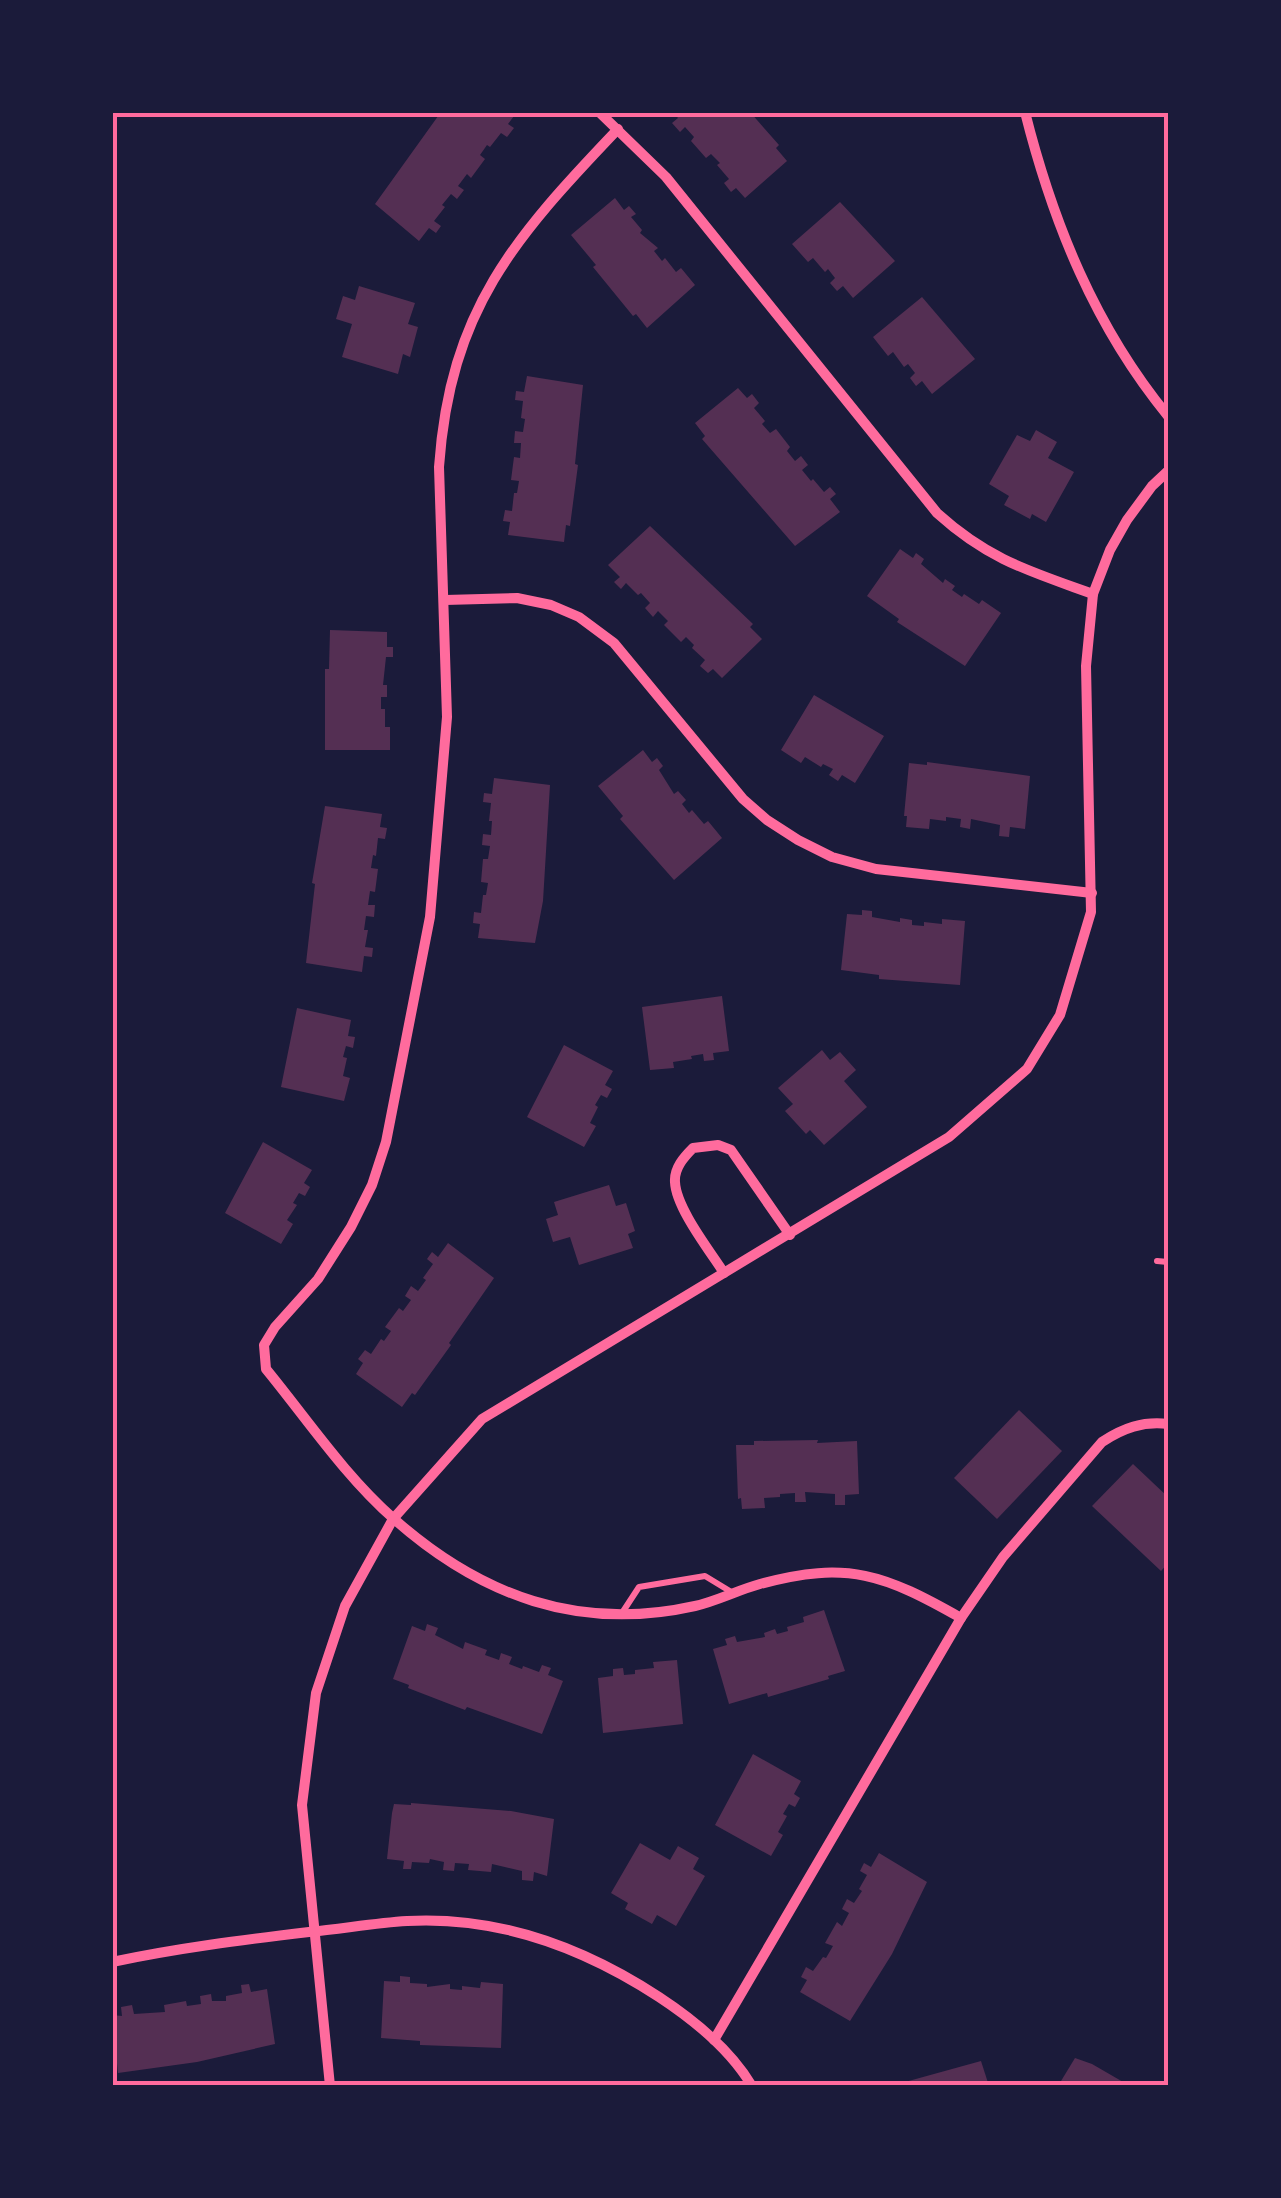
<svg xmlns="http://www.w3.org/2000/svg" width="1281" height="2198" font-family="'DM Sans',sans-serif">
	<rect width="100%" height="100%" fill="#1b1b3a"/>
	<g fill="#542f53">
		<path d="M441 112H517L508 124 514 128 507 137 501 133 490 147 487 145 480 155 485 159 471 178 467 174 458 186 464 190 457 199 451 194 442 205 445 207 434 221 441 226 436 233 429 228 419 241 375 204Z"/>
		<path d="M673 112H750L779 145 776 148 787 161 745 198 736 188 731 192 724 183 729 179 717 165 720 163 711 154 706 158 691 141 694 137 685 127 680 132 672 123 678 118Z"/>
		<path d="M615 198 624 210 629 206 636 214 631 217 642 230 640 233 658 248 654 251 662 261 665 258 676 272 681 268 695 285 647 328 636 314 633 316 593 267 596 265 571 235Z"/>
		<path d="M840 202 895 261 853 298 843 286 837 291 830 283 835 278 828 269 825 272 813 258 808 262 792 244Z"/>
		<path d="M359 286 415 303 408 324 418 327 410 357 403 354 398 374 342 357 352 324 336 319 343 296 355 300Z"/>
		<path d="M922 297 975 359 932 394 922 381 916 386 910 378 915 373 908 364 904 367 893 352 888 356 873 337Z"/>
		<path d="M527 376 583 385 575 464 578 465 570 526 566 525 564 542 508 535 510 522 503 521 505 510 512 511 514 493H517L519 481 511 480 514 457 520 458 521 443H514L515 431 523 432 525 419 521 418 523 401 515 400 516 391 524 392Z"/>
		<path d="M738 388 747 398 752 394 759 403 754 408 765 421 762 424 770 433 776 429 790 447 787 451 795 461 801 456 808 465 802 470 811 481 813 479 824 492 830 487 836 494 830 499 840 512 795 546 702 439 705 436 695 423Z"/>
		<path d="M1036 430 1057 442 1048 458 1074 472 1046 522 1032 514 1030 519 1004 505 1009 496 989 484 1017 435 1030 441Z"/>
		<path d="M650 526 753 624 750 627 762 639 722 678 713 669 708 673 700 666 705 660 692 648 694 645 686 637 681 642 664 625 668 621 658 611 653 617 645 608 650 603 641 593 638 595 626 583 621 589 614 582 620 577 608 565Z"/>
		<path d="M900 549 913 558 916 553 924 559 921 564 943 583 945 579 955 586 952 590 962 597 964 594 979 604 982 600 1001 613 965 666 897 622 899 619 867 596Z"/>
		<path d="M330 630 387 632V647H393V657H386L383 685H387V697H381V709H385V727H390V750H325V669H329Z"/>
		<path d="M814 695 884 736 855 783 842 775 838 781 829 775 833 769 823 764 821 767 805 757 801 763 781 750Z"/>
		<path d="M643 750 652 762 657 758 663 766 659 770 674 794 678 791 686 800 682 804 689 813 692 810 704 824 708 821 722 838 674 880 620 819 623 816 598 786Z"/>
		<path d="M927 762 1030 776 1025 829 1010 827 1009 837 999 836 1000 825 971 819 970 829 960 827 961 819 946 817V821L930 819 929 829 906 827 907 816H904L909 763 927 765Z"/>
		<path d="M494 778 550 785 543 901 535 943 478 938 480 924 473 923 474 912 481 913 483 895H486L488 883 481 882 483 859H488L490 846 482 845 483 834 491 835 492 821H489L491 803 483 802 484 793 492 794Z"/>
		<path d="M325 806 382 814 380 827 387 828 385 839 378 838 376 856 373 855 371 868 378 869 375 892 370 891 368 905H375L374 917 366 916 364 930H368L365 947 373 948 372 957 364 956 362 972 306 963 315 884 312 883Z"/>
		<path d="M862 910 872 911V917L900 922V918L912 920V925L924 926V922L942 924V919L965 921 960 985 879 979V975L841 970 847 914 862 915Z"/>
		<path d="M722 996 729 1051 713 1053 714 1060 704 1061 703 1054 691 1056 692 1059 673 1062 674 1068 650 1070 642 1007Z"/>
		<path d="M297 1008 351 1020 348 1036 355 1037 353 1048 346 1046 343 1057 347 1058 343 1076 350 1078 344 1101 281 1087Z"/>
		<path d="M564 1045 613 1071 605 1085 612 1089 607 1098 601 1095 595 1105 598 1107 590 1123 596 1126 584 1147 527 1117Z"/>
		<path d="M822 1050 830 1060 840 1052 856 1070 844 1081 867 1107 824 1145 810 1130 806 1134 785 1111 793 1104 778 1088Z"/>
		<path d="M263 1142 312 1170 304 1183 310 1187 305 1196 299 1193 293 1203 297 1205 287 1220 293 1224 281 1244 225 1213Z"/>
		<path d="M609 1185 616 1206 626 1203 635 1231 628 1234 633 1248 579 1265 570 1237 553 1242 546 1219 558 1215 554 1202Z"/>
		<path d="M448 1243 494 1278 449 1343 451 1345 415 1395 412 1393 402 1407 356 1374 363 1363 358 1359 365 1350 371 1354 381 1339 384 1341 391 1331 385 1327 399 1308 403 1311 411 1300 405 1296 411 1286 418 1291 426 1280 423 1278 433 1264 427 1259 432 1252 438 1257Z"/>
		<path d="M1019 1410 1062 1451 997 1519 954 1478Z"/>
		<path d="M818 1440 817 1443 857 1441 859 1494 845 1495V1505H835V1494L805 1492 806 1502H795V1493L780 1494V1497L764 1498 765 1508 742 1509 741 1498 738 1499 736 1445H754V1441Z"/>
		<path d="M1133 1464 1168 1497V1563L1161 1571 1092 1506Z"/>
		<path d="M824 1610 845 1671 828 1676 829 1679 768 1697 767 1693 729 1704 713 1649 727 1645 725 1639 735 1636 737 1642 765 1637 764 1633 775 1629 777 1634 788 1631 787 1627 804 1622 803 1617Z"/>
		<path d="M427 1624 438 1628 435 1635 463 1649 465 1642 487 1650 485 1655 499 1660 501 1653 512 1657 509 1664 522 1669 523 1666 539 1672 542 1665 551 1668 548 1675 563 1681 542 1734 467 1707 465 1710 408 1688 409 1685 393 1679 412 1626 425 1631Z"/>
		<path d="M677 1660 683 1724 603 1733 598 1678 613 1676V1669L623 1668 624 1675 635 1674V1670L654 1668 653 1662Z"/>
		<path d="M753 1754 801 1781 794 1794 800 1798 795 1807 789 1804 783 1814 787 1816 778 1832 783 1835 771 1856 715 1825Z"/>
		<path d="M411 1803 511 1811 554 1819 547 1876 534 1872 533 1881 522 1880V1871L492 1864 491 1872 468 1870 469 1864 455 1863 454 1871 443 1870 444 1862 430 1859 429 1863 412 1862 411 1869H403L404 1861 387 1859 392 1813 394 1804 411 1805Z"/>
		<path d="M640 1843 670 1860 678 1846 699 1858 693 1869 705 1876 676 1926 657 1915 652 1924 625 1909 628 1903 611 1893Z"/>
		<path d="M879 1853 927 1882 892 1954 850 2021 800 1992 807 1980 801 1977 806 1967 813 1971 823 1957 826 1958 833 1946 825 1943 837 1922 842 1926 849 1913 842 1909 847 1899 854 1903 862 1891 859 1889 867 1875 860 1871 864 1863 871 1867Z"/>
		<path d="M400 1976 410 1977V1983L427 1984V1987L450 1984V1989L462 1990V1986L480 1988 481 1982 503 1984 501 2048 420 2045V2041L381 2038 384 1981 400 1982Z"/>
		<path d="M249 1984 251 1992 267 1989 275 2044 197 2062 118 2073 112 2015 122 2016 121 2007 132 2005 134 2014 165 2012 164 2005 186 2001 187 2006 201 2004 200 1996 211 1994 212 2001H226V1996L242 1993 241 1985Z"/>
		<path d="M1075 2058 1092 2064 1130 2086H1058Z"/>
		<path d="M981 2061 989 2086H906L905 2082Z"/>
	</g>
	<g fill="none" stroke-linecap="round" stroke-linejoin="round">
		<g stroke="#ff6b9d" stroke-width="6">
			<path d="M1157 1261 1168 1262"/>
			<path d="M622 1613 639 1587 705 1576 733 1593"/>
		</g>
		<g stroke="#ff6b9d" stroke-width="10">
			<path d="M599 112 666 177 937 513C989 560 1029 571 1093 594"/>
			<path d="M1025 112C1053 223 1095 327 1168 416"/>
			<path d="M618 129C514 238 450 310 439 467L447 717 430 917 386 1142 372 1185 351 1227 318 1279 275 1327 264 1345 266 1369C307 1419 345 1476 394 1519 481 1596 579 1632 695 1606 717 1601 738 1590 760 1584 848 1560 885 1575 961 1618"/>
			<path d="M445 600 517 598 551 605 579 617 614 643 743 799 767 820 798 840 832 857 876 869 1092 893"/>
			<path d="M724 1273C710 1251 676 1208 675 1182 674 1168 684 1157 693 1148L718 1145 731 1150 790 1235"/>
			<path d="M112 1962C178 1948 242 1940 309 1932 342 1929 374 1923 407 1921 498 1916 584 1948 659 1997 694 2020 730 2049 752 2086"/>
			<path d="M714 2040 961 1618 1003 1557 1102 1442C1123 1428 1143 1421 1168 1424"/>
			<path d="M330 2086 302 1805 316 1693 345 1606 393 1519 482 1419 949 1137 1027 1069 1060 1015 1091 912 1086 666 1093 594 1110 550 1127 520 1152 486 1168 471"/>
		</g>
	</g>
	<rect width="1281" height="2198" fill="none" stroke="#1b1b3a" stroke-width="230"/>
	<rect x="115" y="115" width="1051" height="1968" fill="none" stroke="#ff6b9d" stroke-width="4"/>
</svg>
